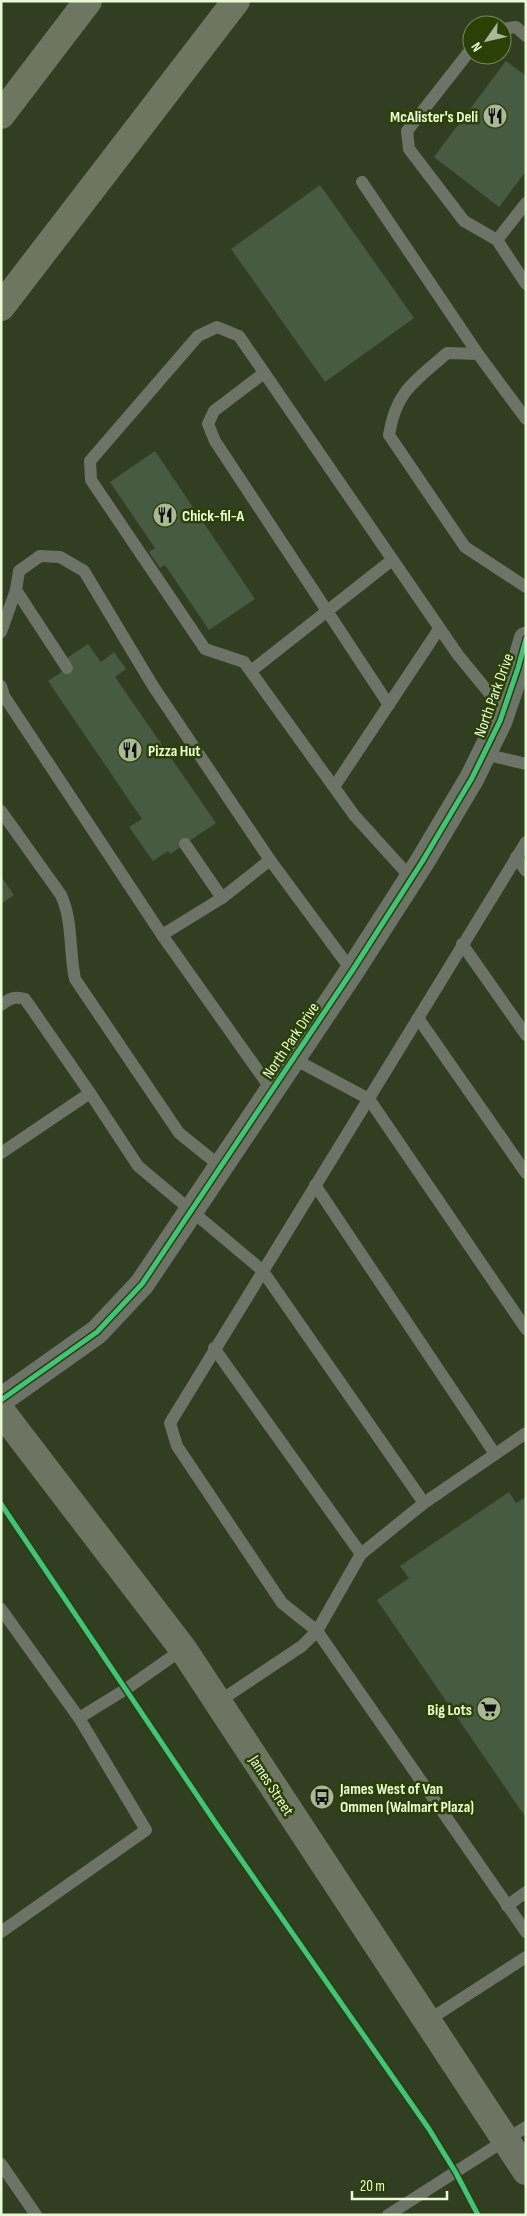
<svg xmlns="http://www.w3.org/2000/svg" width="527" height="2216" font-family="'Sofia Sans Condensed',sans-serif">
	<rect width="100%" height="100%" fill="#323e21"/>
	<g fill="#475a42">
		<path d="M506 61 526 76V171L499 207 434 157Z"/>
		<path d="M320 185 414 318 325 382 231 249Z"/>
		<path d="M155 451 255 599 209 630 165 565 160 568 149 552 155 548 110 482Z"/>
		<path d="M88 644 101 662 114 652 126 669 115 677 216 823 170 854 168 851 153 861 129 827 142 819 48 681 72 665 67 658Z"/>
		<path d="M1 876 14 895 1 904Z"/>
		<path d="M509 1492 516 1503 526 1497V1818L377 1600 409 1578 400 1566Z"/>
	</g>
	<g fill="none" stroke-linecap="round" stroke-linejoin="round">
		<g stroke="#6d7366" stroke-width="12">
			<path d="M502 29 516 27 526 36"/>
			<path d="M472 48 407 131 409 149 464 221 497 240 526 284"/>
			<path d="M362 182 478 354"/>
			<path d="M497 240 526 203"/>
			<path d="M264 373 214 411 208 424 215 441 389 705"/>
			<path d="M526 419 478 354 447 353C416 381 396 390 389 435L465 547 526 587"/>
			<path d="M16 590 67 668"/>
			<path d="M1 632 16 590 19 571 40 556 60 557 84 571 153 686 270 860 352 971"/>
			<path d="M251 671 392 560"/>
			<path d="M1 686 4 696 162 935 271 1089"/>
			<path d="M484 754 526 764"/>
			<path d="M334 787 439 629"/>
			<path d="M1 811 61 895C73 921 69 951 75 979L179 1133 220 1166"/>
			<path d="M526 842 170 1423 177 1446 282 1603 317 1631 526 1932"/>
			<path d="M185 844 222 898"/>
			<path d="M516 857 526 871"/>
			<path d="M411 878 354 815 244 662 205 649 91 480 90 461 198 336 217 327 239 336 458 655 503 710"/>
			<path d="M162 935 222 898 270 860"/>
			<path d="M462 944 526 1035"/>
			<path d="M1 1005C10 998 15 996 25 999L90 1093"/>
			<path d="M418 1018 526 1173"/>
			<path d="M292 1058 369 1099 526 1329"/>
			<path d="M1 1153 90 1093 138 1166 262 1270 424 1503"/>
			<path d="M315 1185 495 1454"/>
			<path d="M214 1348 361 1554"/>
			<path d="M1 1609 79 1718 126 1689 183 1649"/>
			<path d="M218 1702 302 1646 317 1631 361 1554 424 1503 526 1433"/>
			<path d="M507 1906 526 1892"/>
			<path d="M1 1932 146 1830 79 1718"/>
			<path d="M427 2021 526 1957"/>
			<path d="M1 2164 36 2215"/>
			<path d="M388 2215 526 2127"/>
		</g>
		<path stroke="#6d7366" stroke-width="25" d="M1 1400 97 1332 142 1284 352 971 422 862 472 778 500 721 518 668 526 639"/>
		<path stroke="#6d7462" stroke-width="28" d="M1 1411 183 1649 526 2171"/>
		<g stroke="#6e7662" stroke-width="28">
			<path d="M1 115 88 1"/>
			<path d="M1 307 236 1"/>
		</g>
		<defs>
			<g id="cycleway">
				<path d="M1 1400 97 1332 142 1284 352 971 422 862 472 778 500 721 518 668 526 639"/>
				<path d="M1 1504 217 1825 429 2129 456 2173 478 2215"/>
			</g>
		</defs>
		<use href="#cycleway" stroke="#2b4006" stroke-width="8"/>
		<use href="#cycleway" stroke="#40c37c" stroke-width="5"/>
	</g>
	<defs>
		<symbol id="restaurant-disc" viewBox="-11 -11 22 22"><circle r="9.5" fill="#a9b996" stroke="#2b4006"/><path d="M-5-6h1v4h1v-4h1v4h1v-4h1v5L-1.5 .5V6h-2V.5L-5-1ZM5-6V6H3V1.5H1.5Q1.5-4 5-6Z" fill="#111"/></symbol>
		<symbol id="supermarket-disc" viewBox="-11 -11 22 22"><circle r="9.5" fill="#a9b996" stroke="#2b4006"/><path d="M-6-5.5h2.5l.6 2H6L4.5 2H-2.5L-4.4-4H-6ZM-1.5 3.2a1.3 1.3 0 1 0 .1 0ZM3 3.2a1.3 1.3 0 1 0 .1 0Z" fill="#111"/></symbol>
		<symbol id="bus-disc" viewBox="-11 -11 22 22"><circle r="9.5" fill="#a9b996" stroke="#2b4006"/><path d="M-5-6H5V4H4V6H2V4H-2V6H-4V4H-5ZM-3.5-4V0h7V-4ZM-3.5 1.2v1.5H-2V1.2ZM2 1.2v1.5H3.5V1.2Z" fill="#111"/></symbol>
	</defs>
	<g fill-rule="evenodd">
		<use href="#restaurant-disc" x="481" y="102" width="28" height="28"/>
		<use href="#restaurant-disc" x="151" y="501" width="28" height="28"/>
		<use href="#restaurant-disc" x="116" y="736" width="28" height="28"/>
		<use href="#supermarket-disc" x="475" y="1695" width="28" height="28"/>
		<use href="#bus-disc" x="308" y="1783" width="28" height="28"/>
	</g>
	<g text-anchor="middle" stroke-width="5" stroke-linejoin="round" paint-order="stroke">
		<g font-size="16" font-weight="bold" fill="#e9fbd5" stroke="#2b4006" text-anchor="start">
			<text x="478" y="122" text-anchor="end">McAlister's Deli</text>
			<text x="182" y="521">Chick-fil-A</text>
			<text x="148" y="756">Pizza Hut</text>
			<text x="472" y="1715" text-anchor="end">Big Lots</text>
			<text x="340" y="1794">James West of Van<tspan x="340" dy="18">Ommen (Walmart Plaza)</tspan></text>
		</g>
		<g font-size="16" fill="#e9fbd5" stroke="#2b4006">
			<text transform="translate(493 695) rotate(-70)" y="6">North Park Drive</text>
			<text transform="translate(290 1040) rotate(-56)" y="6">North Park Drive</text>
			<text transform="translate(272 1785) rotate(57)" y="6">James Street</text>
		</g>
	</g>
	<rect width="527" height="2216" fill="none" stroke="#e9fbd5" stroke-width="5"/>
	<g transform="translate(487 40) rotate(236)"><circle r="24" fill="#2b4006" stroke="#778b59"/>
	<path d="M0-4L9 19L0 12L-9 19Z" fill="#a9b996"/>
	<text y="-8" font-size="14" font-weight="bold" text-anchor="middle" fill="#e9fbd5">N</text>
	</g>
	<path d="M352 2191v8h95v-8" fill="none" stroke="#e9fbd5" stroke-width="2.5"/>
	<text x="360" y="2191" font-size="15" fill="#e9fbd5" stroke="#2b4006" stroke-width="4" paint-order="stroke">20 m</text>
</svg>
